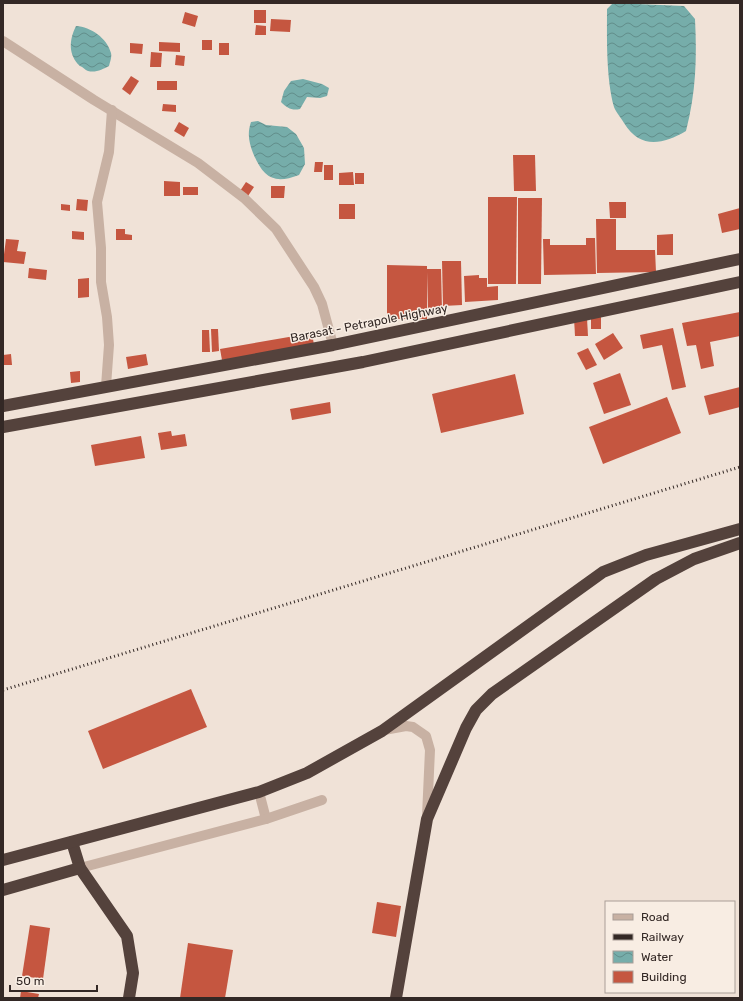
<svg xmlns="http://www.w3.org/2000/svg" width="743" height="1001" font-family="Rubik,sans-serif">
	<defs>
		<pattern id="water-waves" width="16" height="10" patternUnits="userSpaceOnUse"><rect width="16" height="10" fill="#76adaa"/><path d="M0 5q4-4 8 0t8 0" fill="none" stroke="#618d8a"/></pattern>
	</defs>
	<rect width="100%" height="100%" fill="#f0e2d7"/>
	<g fill="url(#water-waves)">
		<path d="M613 3 684 6 695 19C697 59 696 92 686 131 662 145 640 149 624 123 621 118 616 112 614 107 606 78 607 39 607 9Z"/>
		<path d="M76 26C91 27 107 38 111 53 112 57 110 62 109 66 103 69 96 73 88 71 85 70 83 67 80 66 68 55 69 40 76 26Z"/>
		<path d="M303 79 322 84 329 88 327 96 320 98 307 97 300 109C292 111 287 108 281 102L284 91 291 81Z"/>
		<path d="M258 121 266 125 287 127 296 134 304 148 305 164 299 175C273 185 263 177 253 153 249 142 247 134 251 122Z"/>
	</g>
	<g fill="#c55640">
		<rect x="254" y="10" width="12" height="13"/>
		<path d="M185 12 198 16 195 27 182 23Z"/>
		<path d="M271 19 291 20 290 32 270 31Z"/>
		<path d="M256 25 266 26V35H255Z"/>
		<rect x="202" y="40" width="10" height="10"/>
		<path d="M159 42 180 43V52L159 51Z"/>
		<path d="M130 43 143 44 142 54 130 53Z"/>
		<rect x="219" y="43" width="10" height="12"/>
		<path d="M151 52 162 53 161 67H150Z"/>
		<path d="M176 55 185 56 184 66 175 65Z"/>
		<path d="M131 76 139 81 130 95 122 89Z"/>
		<rect x="157" y="81" width="20" height="9"/>
		<path d="M163 104 176 105V112L162 111Z"/>
		<path d="M179 122 189 128 184 137 174 131Z"/>
		<path d="M513 155H535L536 191H514Z"/>
		<path d="M315 162H323L322 172H314Z"/>
		<rect x="324" y="165" width="9" height="15"/>
		<path d="M353 172 354 185H339V173Z"/>
		<rect x="355" y="173" width="9" height="11"/>
		<path d="M164 181 180 182V196H164Z"/>
		<path d="M246 182 254 187 248 196 240 191Z"/>
		<path d="M271 186H285L284 198H271Z"/>
		<rect x="183" y="187" width="15" height="8"/>
		<path d="M488 197H517L516 284H488Z"/>
		<path d="M518 198H542L541 284H518Z"/>
		<path d="M77 199 88 200 87 211 76 210Z"/>
		<path d="M609 202H626V218H610Z"/>
		<path d="M61 204 70 205V211L61 210Z"/>
		<rect x="339" y="204" width="16" height="15"/>
		<path d="M740 208V229L722 233 718 214Z"/>
		<path d="M596 219H616V250H655L656 272 597 273Z"/>
		<path d="M116 229H125V234L132 235V240H116Z"/>
		<path d="M72 231 84 232V240L72 239Z"/>
		<path d="M673 234V255H657V235Z"/>
		<path d="M586 238H595L596 274 544 275 543 239H550V245H586Z"/>
		<path d="M6 239 19 240 17 251 26 252 24 264 3 262Z"/>
		<path d="M442 261H461L462 305 443 306Z"/>
		<path d="M387 265 427 266V269H441L442 310H428L427 272V319H387Z"/>
		<path d="M29 268 47 270 46 280 28 278Z"/>
		<path d="M479 275V278H487V287L498 286V300L465 302 464 276Z"/>
		<path d="M89 278V297L78 298V279Z"/>
		<path d="M740 312V336L710 342 714 366 701 369 696 345 687 346 682 323Z"/>
		<rect x="591" y="317" width="10" height="12"/>
		<path d="M574 318H587L588 336H575Z"/>
		<path d="M673 328 686 387 672 390 662 345 643 349 640 335Z"/>
		<path d="M211 329H218L219 351 212 352Z"/>
		<path d="M202 330H209L210 352H202Z"/>
		<path d="M312 333 314 345 222 360 220 349Z"/>
		<path d="M613 333 623 348 604 360 595 344Z"/>
		<path d="M588 348 597 365 586 370 577 353Z"/>
		<path d="M11 354 12 365H3V355Z"/>
		<path d="M146 354 148 365 128 369 126 357Z"/>
		<path d="M80 371V382L71 383 70 372Z"/>
		<path d="M620 373 631 405 604 414 593 383Z"/>
		<path d="M515 374 524 414 441 433 432 394Z"/>
		<path d="M740 387V407L709 415 704 396Z"/>
		<path d="M667 397 681 433 603 464 589 427Z"/>
		<path d="M330 402 331 413 292 420 290 409Z"/>
		<path d="M171 431 172 436 185 434 187 446 161 450 158 433Z"/>
		<path d="M141 436 145 458 95 466 91 445Z"/>
		<path d="M191 689 207 727 103 769 88 731Z"/>
		<path d="M377 902 401 906 396 937 372 933Z"/>
		<path d="M30 925 50 928 43 979 22 976Z"/>
		<path d="M188 943 233 950 225 998H180Z"/>
		<path d="M21 991 39 994 38 998H20Z"/>
	</g>
	<g fill="none" stroke-linecap="round" stroke-linejoin="round">
		<g stroke="#c8b1a3" stroke-width="10">
			<path d="M3 41 94 100 198 163 244 198 276 229 314 287 322 304 333 345"/>
			<path d="M106 386 109 345 107 317 101 282V248L97 202 109 152 112 110"/>
			<path d="M384 730 406 726 413 727 426 736 430 750 427 816"/>
			<path d="M259 792 266 819"/>
			<path d="M80 868 266 819 322 800"/>
		</g>
		<g stroke="#54423c" stroke-width="12">
			<path d="M3 406 333 345 740 259"/>
			<path d="M3 427 363 362 740 282"/>
			<path d="M72 842 80 868 127 936 133 973 129 998"/>
			<path d="M3 860 259 792 307 773 382 731 603 572 646 555 740 529"/>
			<path d="M3 890 80 868"/>
			<path d="M396 998 427 819 466 728 476 710 492 694 656 579 694 559 740 543"/>
		</g>
		<path stroke="#332825" stroke-width="3" stroke-dasharray="1 3" stroke-linecap="butt" d="M3 690 740 467"/>
	</g>
	<g text-anchor="middle" stroke-width="3" stroke-linejoin="round" paint-order="stroke">
		<g font-size="12" fill="#332825" stroke="#f8ede3">
			<text transform="translate(369 323) rotate(-11)" y="4">Barasat - Petrapole Highway</text>
		</g>
	</g>
	<rect width="743" height="1001" fill="none" stroke="#332825" stroke-width="8"/>
	<rect x="605" y="901" width="130" height="92" fill="#f8ede3" stroke="#a99e97"/>
	<rect x="613" y="914" width="20" height="6" fill="#c8b1a3" stroke="#a99e97"/>
	<text x="641" y="921" font-size="12" fill="#332825">Road</text>
	<rect x="613" y="934" width="20" height="6" fill="#332825" stroke="#a99e97"/>
	<text x="641" y="941" font-size="12" fill="#332825">Railway</text>
	<rect x="613" y="951" width="20" height="12" fill="url(#water-waves)" stroke="#a99e97"/>
	<text x="641" y="961" font-size="12" fill="#332825">Water</text>
	<rect x="613" y="971" width="20" height="12" fill="#c55640" stroke="#a99e97"/>
	<text x="641" y="981" font-size="12" fill="#332825">Building</text>
	<path d="M10 985v6h87v-6" fill="none" stroke="#332825" stroke-width="2"/>
	<text x="16" y="985" font-size="12" fill="#332825" stroke="#f8ede3" stroke-width="3" paint-order="stroke">50 m</text>
</svg>
